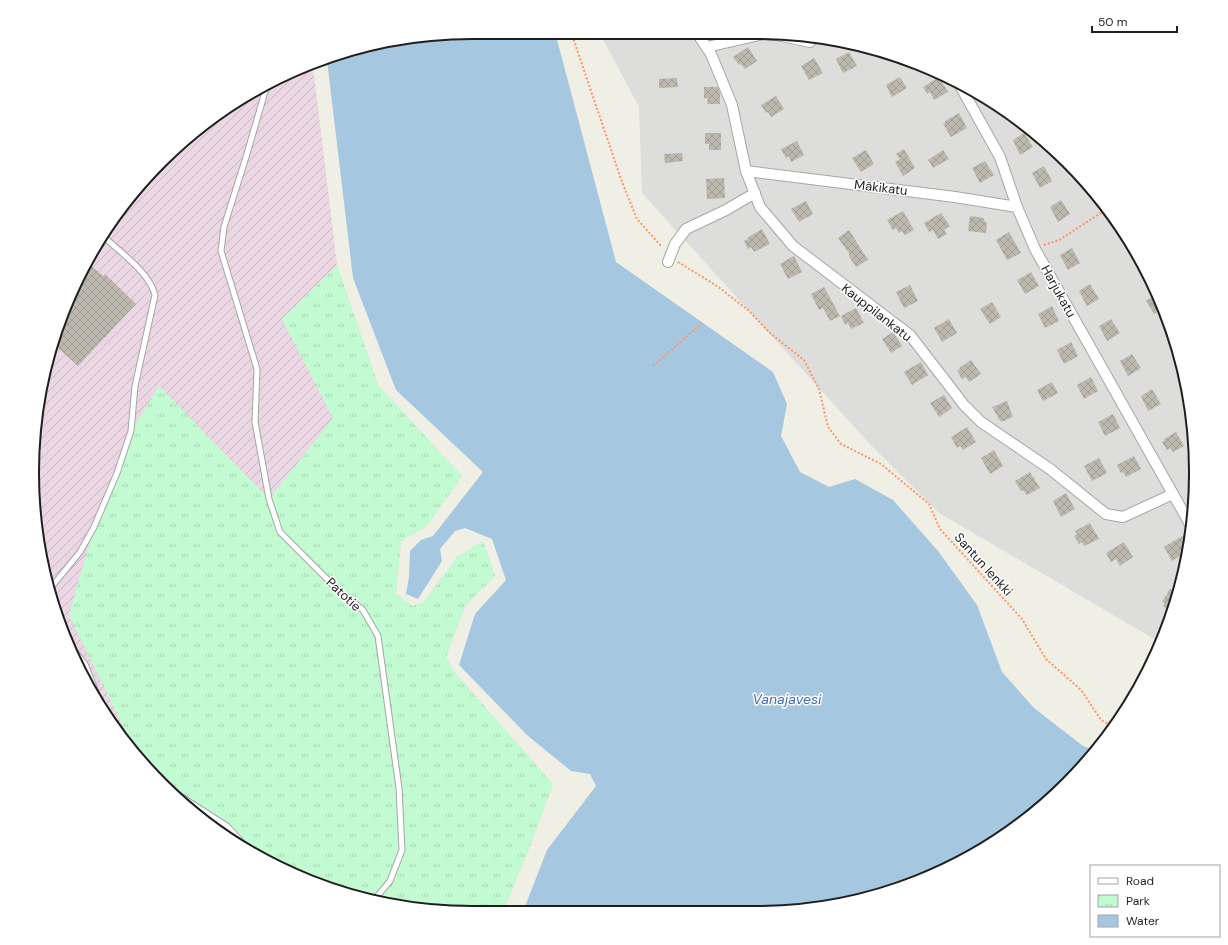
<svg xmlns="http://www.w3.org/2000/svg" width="1228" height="945" font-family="'DM Sans',sans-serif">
	<defs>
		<pattern id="industrial-furrows" width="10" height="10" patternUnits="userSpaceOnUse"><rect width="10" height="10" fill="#ead7e3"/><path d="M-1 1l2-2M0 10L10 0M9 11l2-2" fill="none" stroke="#c8b8c2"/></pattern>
		<pattern id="park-tufts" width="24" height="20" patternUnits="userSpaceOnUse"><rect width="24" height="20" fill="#c2fbd1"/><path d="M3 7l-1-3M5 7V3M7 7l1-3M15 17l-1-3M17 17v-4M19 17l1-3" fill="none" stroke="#a6d7b3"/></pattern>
		<pattern id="building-cross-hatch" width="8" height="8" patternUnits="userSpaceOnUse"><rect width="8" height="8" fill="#bdb8ae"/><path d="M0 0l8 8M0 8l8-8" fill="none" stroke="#a29e95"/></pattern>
	</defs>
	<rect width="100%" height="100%" fill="#f0efe5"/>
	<path fill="#dddddc" d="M599 32 784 33 870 47 951 78 1023 123 1087 182 1122 228 1163 304 1188 387 1196 473 1187 559 1161 643 939 513 868 442 642 193 639 107Z"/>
	<path fill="url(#industrial-furrows)" d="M313 66 337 265 378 385 462 476 427 526 401 541 396 594 412 606 423 603 457 557 483 541 495 576 465 606 446 657 455 673 553 784 531 844 504 909H415L331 890 228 839 161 784 106 717 55 614 40 558 32 473 47 359 91 252 161 161 252 91Z"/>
	<path fill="url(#park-tufts)" d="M337 265 378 385 462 476 427 526 401 541 396 594 412 606 423 603 457 557 483 541 495 576 465 606 446 657 455 673 553 784 531 844 504 909H415L331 890 241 845 227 826 177 794 144 763 137 755 69 615 94 527 131 431 159 386 269 499 333 418 282 319Z"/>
	<path fill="#a5c7df" d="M472 32H555L616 262 773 372 787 404 781 436 800 472 829 487 855 479 893 500 938 551 977 605 1002 672 1034 708 1083 746 1095 750 1067 784 1000 839 897 890 813 909H524L547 850 596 786 590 774 571 771 527 735 459 665 475 614 506 580 492 539 465 528 455 531 440 549 442 561 418 599 406 594 409 577 410 551 421 540 433 536 483 472 396 390 353 278 327 60 358 47Z"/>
	<g fill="url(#building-cross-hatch)">
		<path d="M748 47 757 61 745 69 741 64 739 65 733 57Z"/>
		<path d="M849 52 857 66 843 73 836 59Z"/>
		<path d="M814 58 823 73 809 80 801 66Z"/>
		<path d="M900 77 907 88 892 97 886 85Z"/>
		<path d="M939 77 948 92 934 100 930 92 927 94 923 87Z"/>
		<path d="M677 78 678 87 659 88V79Z"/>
		<path d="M704 87H718L720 93V104H707L708 98H704Z"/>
		<path d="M776 96 784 109 771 117 768 112 766 113 761 105Z"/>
		<path d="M959 113 967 128 951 137 943 124 945 123V121Z"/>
		<path d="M705 133H721V150H709V144H705Z"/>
		<path d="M1024 133 1033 147 1020 155 1013 140Z"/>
		<path d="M797 141 804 155 791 162 789 156 786 158 781 149Z"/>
		<path d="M904 149 915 168 903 176 895 162 900 159 896 154Z"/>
		<path d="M866 150 874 164 861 172 852 158Z"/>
		<path d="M943 150 949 159 933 168 928 160Z"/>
		<path d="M682 153 683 161 665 163 664 154Z"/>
		<path d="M985 161 994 175 980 183 972 168Z"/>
		<path d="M1044 166 1052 181 1040 188 1032 173Z"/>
		<path d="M724 178 725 198 707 199 706 179Z"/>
		<path d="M1061 200 1070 214 1058 222 1050 207Z"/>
		<path d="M806 201 813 214 799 222 791 209Z"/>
		<path d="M903 211 914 230 905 235 902 231 899 233 896 228 893 230 887 220Z"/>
		<path d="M941 213 950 226 944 230 947 234 938 239 933 230 929 232 924 223Z"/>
		<path d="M970 216 984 218V221L987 223 986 233 968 231Z"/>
		<path d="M762 229 770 244 754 252 751 247 748 249 744 241 748 239 747 238Z"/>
		<path d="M849 230 868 260 856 267 849 256V253L838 238Z"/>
		<path d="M1009 232 1021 253 1007 260 996 240Z"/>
		<path d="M1072 248 1080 263 1068 270 1060 255Z"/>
		<path d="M794 256 802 272 788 279 780 264Z"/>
		<path d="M87 262 103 276 105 274 136 304 78 366 53 343Z"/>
		<path d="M1031 272 1039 286 1025 294 1017 280Z"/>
		<path d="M1090 284 1099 299 1087 306 1079 291Z"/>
		<path d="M910 285 918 301 904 308 896 292Z"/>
		<path d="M824 287 840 316 830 321 823 308 819 310 811 294Z"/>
		<path d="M1155 295 1164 309 1154 314 1146 301Z"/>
		<path d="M992 302 1001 317 990 324 980 309Z"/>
		<path d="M1052 306 1059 321 1045 328 1038 314Z"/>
		<path d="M856 308 864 323 851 329 848 323 845 325 841 316Z"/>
		<path d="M949 319 957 333 942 342 934 328Z"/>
		<path d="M1111 319 1120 333 1107 341 1099 326Z"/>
		<path d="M893 332 902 346 891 353 882 339Z"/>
		<path d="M1071 342 1078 356 1064 364 1057 350Z"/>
		<path d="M1132 354 1141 368 1128 376 1120 361Z"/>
		<path d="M971 360 981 374 969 382 966 377 962 379 957 371 960 369 959 368Z"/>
		<path d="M921 362 928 375 912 385 904 372Z"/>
		<path d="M1091 377 1098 391 1084 399 1077 385Z"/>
		<path d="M1052 382 1058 393 1043 401 1037 390Z"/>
		<path d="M1152 389 1161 404 1148 411 1141 396Z"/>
		<path d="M944 395 952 408 939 417 930 403Z"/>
		<path d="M1007 401 1013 417 1001 422 992 407Z"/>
		<path d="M1113 414 1120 428 1105 436 1098 422Z"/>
		<path d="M967 427 976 442 963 450 960 446 957 448 951 437Z"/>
		<path d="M1176 432 1184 446 1173 452 1170 448 1167 450 1162 442 1165 440 1164 439Z"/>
		<path d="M994 450 1003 466 990 474 981 458Z"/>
		<path d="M1134 456 1141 469 1126 477 1123 472 1121 473 1117 465Z"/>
		<path d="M1099 458 1107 473 1092 481 1084 466Z"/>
		<path d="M1030 472 1040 488 1027 495 1023 490 1021 491 1015 481Z"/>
		<path d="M1066 493 1075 509 1061 517 1053 501Z"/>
		<path d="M1090 523 1099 539 1084 546 1082 542 1079 544 1074 536 1077 534 1075 531Z"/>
		<path d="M1189 532H1190L1188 551 1172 561 1164 547Z"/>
		<path d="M1124 542 1133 557 1120 566 1116 559 1111 562 1106 553Z"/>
		<path d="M1177 584 1179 585 1171 612 1163 606 1165 603 1162 602 1170 589 1173 591Z"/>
	</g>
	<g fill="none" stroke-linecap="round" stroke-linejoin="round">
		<defs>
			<g id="lane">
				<path d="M267 85 246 157 224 227 221 251 257 369 255 422 269 499 280 532 339 591 363 610 378 636 399 788 402 850 390 881 374 900"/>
				<path d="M49 590 80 552 94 527 117 473 131 431 135 386 155 295C150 273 120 252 103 236"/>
				<path d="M72 648 85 664 101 705 120 729 134 752"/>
				<path d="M144 763 177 794 227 826 248 849"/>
			</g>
			<g id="street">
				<path d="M697 33 711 54 732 105 746 171 760 207 793 246 910 335 964 405 981 422 1050 469 1106 514 1123 517 1173 494 1191 526"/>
				<path d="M707 47 763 34 777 35 810 42"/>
				<path d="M958 82 1000 157 1017 207 1035 249 1173 494"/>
				<path d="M746 171 955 197 1017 207"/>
				<path d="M668 262 675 244 686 229 726 210 755 193"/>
			</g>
		</defs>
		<use href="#lane" stroke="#a6a6a6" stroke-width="7"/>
		<use href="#street" stroke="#a6a6a6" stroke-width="12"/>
		<g stroke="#fe9469" stroke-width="2" stroke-dasharray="2 2" stroke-linecap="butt">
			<path d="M571 32 622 182 637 219 662 247"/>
			<path d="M1044 245 1059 240 1107 209"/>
			<path d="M678 262 717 286 748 310 771 334 804 360 819 389 828 427 841 444 881 464 929 504 940 529 1022 619 1046 659 1081 690 1101 720 1114 727"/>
			<path d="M653 366 702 323"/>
		</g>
		<use href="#lane" stroke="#fff" stroke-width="5"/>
		<use href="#street" stroke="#fff" stroke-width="10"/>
	</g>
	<g text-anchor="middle" stroke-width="3" stroke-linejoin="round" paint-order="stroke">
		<g font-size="13" fill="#1f1f1f" stroke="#fff">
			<text transform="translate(881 187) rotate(7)" y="5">Mäkikatu</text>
			<text transform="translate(1059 291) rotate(61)" y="5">Harjukatu</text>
			<text transform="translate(877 312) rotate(38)" y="5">Kauppilankatu</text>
			<text transform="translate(984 564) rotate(48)" y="5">Santun lenkki</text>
			<text transform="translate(344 594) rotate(43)" y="5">Patotie</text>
		</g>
		<g font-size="14" font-style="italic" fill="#486ab2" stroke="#fff">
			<text x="787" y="704">Vanajavesi</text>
		</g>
	</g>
	<path d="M0 0H1228V945H0ZM472 39H756A433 433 0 0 1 1189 472V473A433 433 0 0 1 756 906H472A433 433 0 0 1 39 473V472A433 433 0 0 1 472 39Z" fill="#fff" fill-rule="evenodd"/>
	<path fill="none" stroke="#1f1f1f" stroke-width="2" d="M472 39H756A433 433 0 0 1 1189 472V473A433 433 0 0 1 756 906H472A433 433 0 0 1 39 473V472A433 433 0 0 1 472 39Z"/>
	<rect x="1090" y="865" width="130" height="72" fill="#ffffff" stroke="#a5a5a5"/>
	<rect x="1098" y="878" width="20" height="6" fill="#ffffff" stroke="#a5a5a5"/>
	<text x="1126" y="885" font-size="12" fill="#1f1f1f">Road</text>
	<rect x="1098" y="895" width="20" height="12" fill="url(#park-tufts)" stroke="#a5a5a5"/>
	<text x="1126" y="905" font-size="12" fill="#1f1f1f">Park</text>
	<rect x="1098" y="915" width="20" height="12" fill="#a5c7df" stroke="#a5a5a5"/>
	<text x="1126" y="925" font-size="12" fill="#1f1f1f">Water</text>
	<path d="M1092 26v6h85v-6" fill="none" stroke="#1f1f1f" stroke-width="2"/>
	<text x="1098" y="26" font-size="12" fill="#1f1f1f" stroke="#ffffff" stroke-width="3" paint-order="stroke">50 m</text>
</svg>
